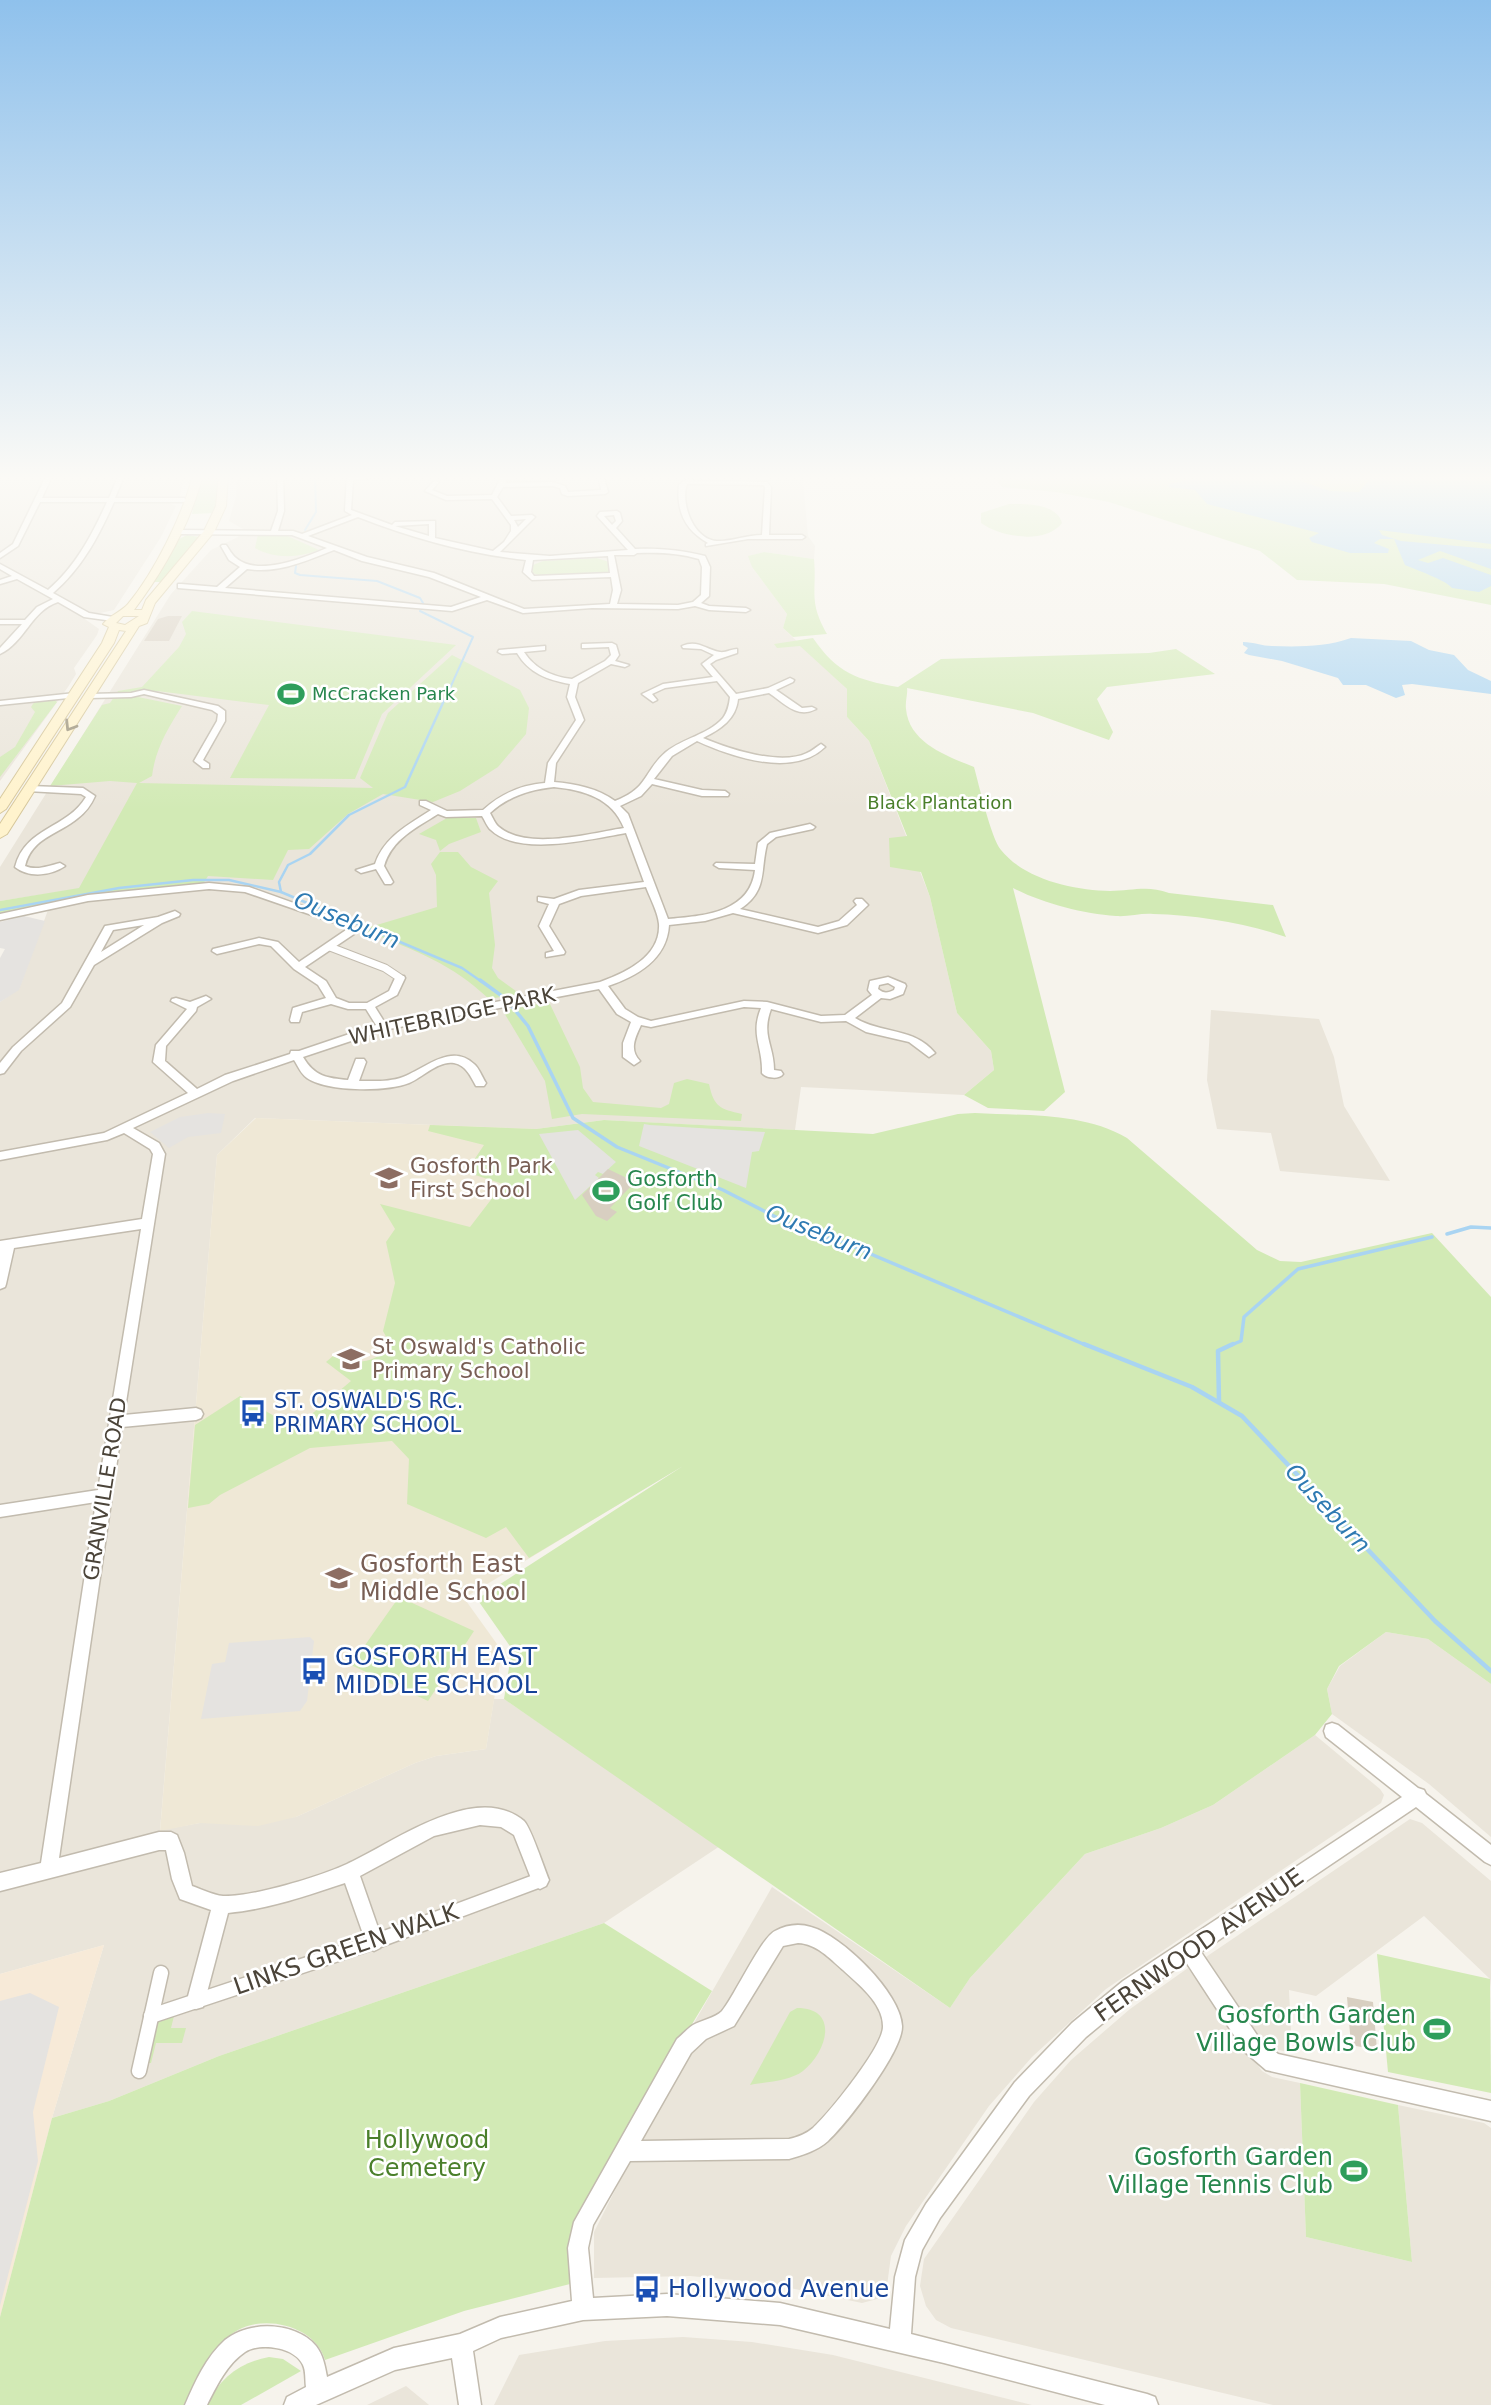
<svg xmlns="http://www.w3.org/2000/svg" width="1491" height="2405" font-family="'DejaVu Sans',sans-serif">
	<rect width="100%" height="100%" fill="#f6f3ec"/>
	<g fill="#eae5da">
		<path d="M0 474H184L180 496 169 503 176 506 161 537 114 610 82 617 99 629 97 635 74 668 76 674 68 687 0 781Z"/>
		<path d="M237 474H778L803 480 808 536 815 546 814 559 764 552 749 556 752 567 787 614 783 628 847 689V717L869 741 930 897 957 1013 991 1051 994 1070 964 1095 801 1087 795 1130 604 1120 536 1129 255 1118 217 1155 160 1830 200 1823 296 1817 415 1763 436 1756 486 1749 494 1699H504L720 1846 604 1923 219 2056 109 2101 52 2118 104 1945 0 1974V1002L19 989 48 910 78 889 0 901V867L171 594 211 550 238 537 243 529 229 521 236 496Z"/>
		<path d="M1211 1010 1319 1019 1334 1057 1344 1106 1390 1181 1280 1171 1271 1133 1217 1129 1207 1080Z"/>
		<path d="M1386 1632 1428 1639 1491 1684V1837L1429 1784 1332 1714 1327 1689 1340 1666Z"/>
		<path d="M1315 1735 1380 1789 1384 1795 1381 1803 1106 1989 1032 2057 989 2106 906 2226 891 2256 886 2293 877 2299 862 2303 766 2283 690 2276 594 2278V2232L687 2047 690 2030 772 1887 950 2008 970 1978 1085 1854 1161 1828 1213 1805Z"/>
		<path d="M1410 1819 1422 1823 1491 1881V1987L1490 1979 1424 1916 1316 1996 1289 1990 1292 2053 1265 2047 1200 1961Z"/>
		<path d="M1188 1968 1262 2071 1272 2077 1300 2083 1306 2237 1412 2262 1398 2105 1484 2123 1491 2128V2405H1273L951 2328 936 2320 926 2306 920 2286 924 2259 1034 2102 1071 2060 1130 2009Z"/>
		<path d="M683 2337 752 2342 833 2355 1032 2405H494L519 2355 605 2341Z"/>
		<path d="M406 2386 429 2405H367Z"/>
	</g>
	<path fill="#f7ead8" d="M104 1945 52 2118 0 2317V1974Z"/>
	<path fill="#efe8d6" d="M256 1118 536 1129 715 1446 464 1598 502 1651 486 1749 436 1756 415 1763 296 1817 258 1826 200 1823 160 1831 217 1155Z"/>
	<g fill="#d2eab5">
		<path d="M201 474H221L214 513 192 514Z"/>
		<path d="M993 474H1491V605L1384 584 1297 580 1260 551 1109 502 1056 492 1002 487Z"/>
		<path d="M1009 504C1025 504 1057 503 1062 523 1045 545 1000 537 981 523V513Z"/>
		<path d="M258 534H283L319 550C299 558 274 559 255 548Z"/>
		<path d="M187 535 200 537 163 582H152L179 539Z"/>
		<path d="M764 552 814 559C817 592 808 601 827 634L793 637 783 628 787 614 752 567 748 556Z"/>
		<path d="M597 558 609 562 610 573 543 577 533 573V565L543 561Z"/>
		<path d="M192 611 456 645 382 714 355 779 230 778 269 705 157 691 138 697 182 706C168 728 155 750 152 776L139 783 373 788 360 778 388 713 452 655 520 690 529 708 526 734 498 767 460 791 433 802 383 794 348 814 309 849 288 850 273 880 208 876 203 884 108 893 0 914V901L79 888 137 783 110 781 50 786 102 705 110 703 118 691 142 687 179 647 186 634 182 622Z"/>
		<path d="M813 638C837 673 857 680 898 687L941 659 1149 653 1176 649 1215 674 1107 687 1097 699 1113 732 1109 740 1033 713 907 688C908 693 905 702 906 709 909 743 947 756 974 767 979 785 991 838 1001 850 1025 880 1074 890 1110 891 1132 891 1147 885 1169 893L1273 905 1286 937C1245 923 1197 915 1153 914 1141 913 1128 917 1116 916 1083 914 1042 903 1013 888L1065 1092 1044 1111 988 1108 964 1095 994 1070 991 1051 957 1013 930 897 921 872 890 867 889 838 907 836 869 741 847 717V689L800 646 777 648 774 644Z"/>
		<path d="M52 698 57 702 0 777V757L15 747 35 712 31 707 35 701Z"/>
		<path d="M447 818H476L481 832 449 844 440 851 436 840 419 834Z"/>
		<path d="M440 852H458L471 867 498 881 489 893 495 945 492 968 498 978 520 994 489 999C452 964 415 950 368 932L370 927 437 907 436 875 431 864Z"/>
		<path d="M549 1002 580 1067 583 1088 593 1102 661 1108 669 1104 674 1083 687 1079 709 1084C714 1107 720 1109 742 1114L741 1121 582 1114 552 1119 545 1081 503 1011Z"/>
		<path d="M975 1113C1026 1116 1082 1112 1127 1138L1257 1250 1280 1261 1301 1262 1432 1233 1491 1297V1684L1428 1639 1386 1632 1339 1666 1327 1689 1332 1714 1315 1735 1213 1805 1161 1828 1085 1854 970 1978 950 2008 504 1699 512 1649 477 1599 683 1466 529 1558 506 1527 486 1538 407 1504 409 1459 392 1441 310 1448 220 1495 209 1504 188 1508 195 1425 240 1396 295 1428 351 1381 326 1362 333 1356C352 1366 378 1364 390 1344L383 1331 395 1283 386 1242 395 1229 380 1204 470 1227 503 1184 466 1172 484 1145 428 1131 430 1125 536 1129 604 1120 873 1134 958 1114Z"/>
		<path d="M399 1597 474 1631 428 1701 351 1665Z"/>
		<path d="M604 1923 712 1991 575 2218 568 2247 570 2284 464 2311 325 2360C316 2327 267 2314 238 2330 216 2342 193 2383 184 2405H0V2317L52 2118 109 2101 219 2056Z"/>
		<path d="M1377 1954 1490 1979 1491 2093 1388 2072Z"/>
		<path d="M797 2008C840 2008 827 2052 803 2071 790 2081 766 2082 750 2085L790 2012Z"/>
		<path d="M174 2016 171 2028H186L182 2043H156L151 2063H135L144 2028Z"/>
		<path d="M1300 2083 1398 2105 1412 2262 1306 2237Z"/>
		<path d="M269 2357 283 2359 301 2371 241 2405H207C219 2378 241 2362 269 2357Z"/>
	</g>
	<g fill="#e5e3e0">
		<path d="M24 916 45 921 19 990 0 1002V958L5 949 0 948V922Z"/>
		<path d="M208 1113 225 1114 221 1133 188 1137 169 1148 150 1132 180 1117Z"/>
		<path d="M644 1124 650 1125 765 1132 759 1151 752 1152 746 1188 639 1146Z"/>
		<path d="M578 1130 616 1162 603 1174 598 1172 595 1175 599 1178 575 1200 539 1134Z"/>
		<path d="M310 1637 314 1641 307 1701 300 1711 201 1719 212 1664 225 1662 229 1643Z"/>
		<path d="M30 1993 59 2007 33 2112 38 2161 0 2306V2001Z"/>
	</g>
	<g fill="#a9d4f2">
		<path d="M1211 474H1292V478L1330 491 1359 492 1369 480 1368 474H1442L1491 480V544L1379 530 1382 535 1401 541 1491 549V569L1440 551 1418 560 1428 563 1443 558 1491 575V586L1479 592 1452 588C1446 580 1416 570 1405 565L1394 539H1380L1374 543 1389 549 1388 553H1350L1312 542 1309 538 1319 533 1207 504 1195 490 1168 487 1169 484Z"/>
		<path d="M1351 638 1411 641 1429 650 1454 655 1468 670 1491 681V694L1412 684 1402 685 1405 695 1396 698 1366 685H1343L1338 678 1282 661 1249 655 1244 653 1248 648 1243 645V642C1254 642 1262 646 1272 646 1297 647 1326 647 1351 638Z"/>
	</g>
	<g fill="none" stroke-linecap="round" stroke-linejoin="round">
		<g stroke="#a9d4f2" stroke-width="2">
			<path d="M305 530 316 512 315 474"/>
			<path d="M296 566 295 573 300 575 377 581 420 598 423 603"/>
			<path d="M420 611 473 637 446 697"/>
		</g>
		<g stroke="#a9d4f2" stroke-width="2.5">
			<path d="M281 892 279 882 288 865 310 854 349 815 405 787 446 696"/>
			<path d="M0 910 119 888 193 880H229L281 892 462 968 482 982"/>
		</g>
		<g stroke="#a9d4f2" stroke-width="3.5">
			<path d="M480 980 506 999 528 1026 573 1118 617 1147 723 1190 807 1233 840 1241 1088 1346"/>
			<path d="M1447 1234 1471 1227 1491 1228"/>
			<path d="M1229 1346 1241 1341 1244 1317 1298 1269 1432 1237"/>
		</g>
		<g stroke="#a9d4f2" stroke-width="4.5">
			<path d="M1084 1344 1192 1387 1242 1416 1435 1621 1491 1671"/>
			<path d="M1219 1401 1218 1351 1233 1344"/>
		</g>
	</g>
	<g fill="#d8cfc1">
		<path d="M168 616H182L169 641H144L158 619Z"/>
		<path d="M608 1169 635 1182 610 1208 617 1212 607 1221 596 1216 582 1195Z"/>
		<path d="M1347 1997 1373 2002 1377 2050 1351 2045Z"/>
	</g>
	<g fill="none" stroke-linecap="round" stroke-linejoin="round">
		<defs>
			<path id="pedestrian-far1" d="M330 947 385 968 400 978"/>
			<g id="pedestrian">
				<path d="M151 2016 374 1942 540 1880"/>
				<path d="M139 2071 161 1973"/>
			</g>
			<g id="minor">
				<path d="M47 474H53L42 498H109L119 474H125L115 498H184L187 500 184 502H114C99 536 82 568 53 593L89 613 113 617V621L84 617 58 602C31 611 25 642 0 654V648L22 624H0V620H25L37 607 53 599 17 579 0 584V580L12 576 0 569V564L48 590C76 566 92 535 107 502H40L18 546 0 558V553L13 544Z"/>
				<path d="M277 474H283L284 511 278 531H293L302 534 352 515 345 511 347 474H353V476L383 474 386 476 385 477 353 480 351 510 392 525 395 522 435 521V538L493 551 504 542 511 531V525L492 499 446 500 425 491 434 481 439 482 432 490 447 496 492 495 503 474H509L505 483 552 482 565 486 568 492 601 490 599 479 604 478 608 492 605 494 568 496 562 494 560 488 552 486 503 487 497 497 511 516 532 515 535 517 500 552 550 556 628 550 597 516 600 512 617 511 620 513 622 521 616 528 635 549C659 548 681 550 705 556L710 567 709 596 701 603 709 606 746 608 750 610 746 612 709 610 695 606 678 609 592 608 523 613 487 600 452 611 178 588V584H181L217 587 240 567 229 560 221 546 222 545H226C229 549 232 555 236 558 258 577 303 558 327 548L292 535 178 534 175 532 178 530 271 531 278 511ZM614 515 616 521 612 525 604 516ZM358 517C412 538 468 554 526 560L523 572 532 580 611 577 613 590 610 604 524 609 434 573 367 557 308 536ZM526 519 518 527 514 520ZM429 524V536L395 526ZM334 550 362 561 429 577 481 597 451 607 225 588 247 569C277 574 306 561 334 550ZM637 553C659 552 679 553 699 559L702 567 701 595 693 602 678 605 617 604 621 590 614 555H634ZM608 556 610 573 534 576 531 572 533 560Z"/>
				<path d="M685 480 767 482 771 487 769 535H802L805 537 802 539H748L706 546V544L708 543C685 530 676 511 679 485ZM687 484 763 485 765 487 762 535C747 535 729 542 717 541 694 540 680 504 687 484Z"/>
				<path d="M612 643 616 645 619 655 615 661 629 665 625 667 611 664 578 683 575 697 584 720 556 763 554 782C576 784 597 788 615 801 649 788 643 772 666 752 683 738 708 735 723 718 728 711 729 705 730 697L717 681 665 688 652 694 657 700 653 702 642 694 663 684 713 677 702 664 714 655 701 649 683 648 682 646C698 639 706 650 720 652 725 653 732 649 737 649V653L716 660 710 664 736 694 768 688 790 678 794 680 793 682 776 690 802 708 812 707 816 709C797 719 784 703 769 693L738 699C736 719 721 729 703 738 729 749 780 766 807 753 812 751 816 747 821 744L825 747C793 778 732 757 697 741L672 756 654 779 702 790 725 791 729 794 728 796H702L652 784 641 796 620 806 628 814 668 919C703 916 750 913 755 870L719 868 714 865 716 863 755 864 758 843 770 833 810 824 815 827 813 829 776 837 767 844C760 871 768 891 740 909L818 927 839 921 857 905 854 901 856 899H862L868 905 847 925 818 933 733 913 705 921 669 925C667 959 638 976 608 986L625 1009 638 1017 651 1021 744 1001 767 1002 821 1016 845 1015 872 995 868 990 870 981 888 977 905 984 906 986 903 994 890 999 881 998 855 1018C881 1034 914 1027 935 1053L929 1057 909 1042 866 1032 846 1021 821 1022 771 1009C761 1036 774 1045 774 1070L781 1071 783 1074C779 1080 766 1078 762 1073 763 1046 750 1035 761 1008L744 1007 651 1027 641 1025C635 1038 629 1050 640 1061L634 1065 623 1057V1043L631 1022 617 1014 599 989 384 1030 303 1057C315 1077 327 1078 348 1080L356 1059H364L366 1062 359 1081C374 1081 390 1082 403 1077 426 1068 451 1043 474 1064 479 1068 482 1077 486 1083L484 1086H476C471 1077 466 1065 454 1063 439 1060 423 1077 409 1083 386 1092 328 1092 307 1078 301 1074 298 1066 294 1060L233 1081 133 1128 159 1143 165 1154 124 1415 196 1408 201 1410 203 1414 201 1418 196 1420 122 1427 59 1858 159 1832H171L177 1835 184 1853 192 1886C201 1889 213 1895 223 1896 252 1897 319 1877 347 1864 392 1844 475 1780 524 1821 531 1828 544 1868 549 1880L546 1886 540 1889 534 1886 514 1835 501 1827 480 1825 434 1836 360 1876 383 1942 380 1948 374 1951 368 1948 345 1883C306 1896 269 1909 228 1913L205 2000 203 2007 196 2009 189 2007 187 2000 211 1910 180 1899 172 1879 166 1850H159L0 1891V1873L41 1863 96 1502 0 1517V1505L98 1490 141 1229 14 1248 6 1284 5 1287 0 1289V1241L142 1219 153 1154 150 1149 124 1133 107 1140 0 1160V1152L104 1133 188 1093 153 1062 156 1045 187 1009 171 1001 172 999 176 998 190 1002 206 996 211 999 197 1007 196 1011 166 1046 165 1061 197 1089 225 1075 290 1054 291 1051H299L376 1025 366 1009H348L331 1004 302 1012 299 1022H291L290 1020 293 1008 326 998 318 985 294 969 271 946 259 944 217 954 212 951 213 949 259 938 278 942 299 962 346 930H354V934L305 967 326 981 336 998 349 1003H367L389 991 396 976H404L405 978 397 995 375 1007 385 1023 600 982C625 973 661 957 659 924 658 912 650 898 646 887L581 896 559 904 549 926 565 952 564 954 546 957V953L554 951 539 926 549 904 538 901V897L554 899 579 890 644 882 626 833C591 839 519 857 491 830 487 827 485 820 482 816L446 817 438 814C416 828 392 839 384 866L393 882 391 884H385L376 869 361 873 356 870 375 864C384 837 408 825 431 810L420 805V801H426L447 811 483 810C501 794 520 785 545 783L548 763 576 720 567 697 570 684C547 680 529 673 517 653L502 654 498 652 499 650 545 646V650L524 652C535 669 553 677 572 679L605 661 611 655 609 647 585 648H582V644ZM554 787C584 790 612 798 624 828 591 833 527 851 499 827 495 824 493 818 490 813 509 796 529 790 554 787ZM888 983 895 987 894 990C888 993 884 994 878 989L879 985Z"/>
				<path d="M144 690 218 706 225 711V721L203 760 209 764V768H203L194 761 217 721 218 714 212 710 144 694 131 697 89 698 85 696 89 694 131 693Z"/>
				<path d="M75 693H78V697L0 705V701Z"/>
				<path d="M30 786 83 788 95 796C91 805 86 812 78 818 58 835 32 837 25 866 37 871 48 866 60 863L65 866C50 876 29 878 15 867 25 827 67 829 86 797L81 794 27 791V787Z"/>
				<path d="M209 883 249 887 341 920 340 922H332L245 892 209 889 88 901 0 920V914L88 895Z"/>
				<path d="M175 911 180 914 179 916 162 923 94 965 70 1007 21 1051 4 1073 0 1074V1063L13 1047 62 1003 105 926 158 917ZM144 925 101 952 113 930Z"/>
				<path d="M1332 1723 1338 1725 1418 1788 1424 1790 1426 1794 1491 1845V1865L1485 1862 1416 1807 1201 1952 1259 2038 1278 2054 1491 2101V2121L1266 2070 1245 2052 1186 1962 1137 1995 1086 2037 1029 2096 940 2218 922 2250 915 2277 911 2334 1147 2394 1155 2397 1158 2405H1105L944 2363 780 2325 667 2316 583 2320 501 2338 473 2351 481 2405H459L452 2358 395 2370 316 2405H284L287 2397 306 2387C305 2380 306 2371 303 2365 295 2347 260 2342 245 2352 227 2364 216 2387 207 2405H185C195 2382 206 2357 225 2340 249 2320 296 2322 316 2346 323 2355 325 2366 327 2377L394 2348 460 2334 500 2317 572 2301 568 2248 574 2222 677 2039C682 2035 687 2029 693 2025 702 2020 715 2018 722 2011 735 1995 761 1938 775 1931 786 1925 799 1923 811 1927 841 1935 901 1993 902 2026 903 2051 847 2123 828 2141 817 2151 802 2155 789 2159L630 2161 593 2225 588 2248 593 2298 667 2294 780 2303 890 2329 895 2277 905 2240 926 2204 1015 2082 1072 2023 1123 1981 1402 1797 1326 1737 1324 1731 1326 1725ZM798 1943C817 1944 829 1958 843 1970 858 1984 883 2003 883 2026 884 2046 829 2113 813 2128 806 2134 798 2137 789 2139L641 2141 691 2053 706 2039 734 2026 783 1946Z"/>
			</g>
			<path id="secondary" d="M193 474H203C191 523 164 570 134 610H142L146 600 204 531 216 506 219 474H228L226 506 214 532 155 603 147 623 139 626 7 834 0 838V824L126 631 119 630 114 643 6 809 0 813V799L102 643 109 627 103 624C110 615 121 612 128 604 154 573 184 513 193 474ZM123 616H139L125 625 116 623Z"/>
		</defs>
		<use href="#pedestrian-far1" stroke="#c2bbae" stroke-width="9"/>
		<use href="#pedestrian" stroke="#c2bbae" stroke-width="17"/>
		<use href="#minor" stroke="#c2bbae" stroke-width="3"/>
		<use href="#secondary" stroke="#d6c79b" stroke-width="2"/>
		<use href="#pedestrian-far1" stroke="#fff" stroke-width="7"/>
		<use href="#pedestrian" stroke="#fff" stroke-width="14"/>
		<use href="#minor" fill="#fff" fill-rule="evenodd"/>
		<use href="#secondary" fill="#fff3cd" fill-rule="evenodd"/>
	</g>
	<defs><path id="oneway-chevron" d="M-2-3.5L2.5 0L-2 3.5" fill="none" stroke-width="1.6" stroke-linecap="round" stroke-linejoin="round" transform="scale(1.75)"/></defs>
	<use stroke="#9c937c" href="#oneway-chevron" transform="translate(70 726) rotate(122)"/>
	<linearGradient id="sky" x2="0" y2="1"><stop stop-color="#8fc1ec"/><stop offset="0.59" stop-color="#fbfaf6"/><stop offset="1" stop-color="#fbfaf6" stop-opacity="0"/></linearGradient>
	<rect width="1491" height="810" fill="url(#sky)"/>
	<defs>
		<symbol id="stadium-bare" viewBox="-9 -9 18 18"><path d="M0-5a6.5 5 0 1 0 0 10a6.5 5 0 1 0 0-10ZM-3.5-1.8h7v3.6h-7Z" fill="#2e9e5b" stroke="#fff" stroke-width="2.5" paint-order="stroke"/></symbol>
		<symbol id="school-bare" viewBox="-9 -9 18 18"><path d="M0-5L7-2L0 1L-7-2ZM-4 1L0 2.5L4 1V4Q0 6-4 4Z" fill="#8d6e63" stroke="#fff" stroke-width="2.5" paint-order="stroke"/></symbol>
		<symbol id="bus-bare" viewBox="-9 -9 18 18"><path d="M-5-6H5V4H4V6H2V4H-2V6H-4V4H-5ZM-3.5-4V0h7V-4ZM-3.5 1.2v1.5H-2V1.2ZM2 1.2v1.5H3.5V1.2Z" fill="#1a4fb4" stroke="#fff" stroke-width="2.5" paint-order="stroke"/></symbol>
	</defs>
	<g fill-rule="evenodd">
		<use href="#stadium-bare" x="272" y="675" width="38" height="38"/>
		<use href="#school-bare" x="370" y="1159" width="38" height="38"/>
		<use href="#stadium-bare" x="587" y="1172" width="38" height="38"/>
		<use href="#school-bare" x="332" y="1340" width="38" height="38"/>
		<use href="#bus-bare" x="234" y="1394" width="38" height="38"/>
		<use href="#school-bare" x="320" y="1559" width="38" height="38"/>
		<use href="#bus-bare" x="295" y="1652" width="38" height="38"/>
		<use href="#stadium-bare" x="1418" y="2010" width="38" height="38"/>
		<use href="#stadium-bare" x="1335" y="2152" width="38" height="38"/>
		<use href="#bus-bare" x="628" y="2270" width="38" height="38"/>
	</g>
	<g text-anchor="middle" stroke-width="5" stroke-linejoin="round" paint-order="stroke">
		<g font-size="18" fill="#27864d" stroke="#fff" text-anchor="start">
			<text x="312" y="700">McCracken Park</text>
		</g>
		<g font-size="18" fill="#4a7f2a" stroke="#fff">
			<text x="940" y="809">Black Plantation</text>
		</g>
		<g font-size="21" fill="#4b4439" stroke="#fff">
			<text transform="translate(452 1016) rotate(-12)" y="7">WHITEBRIDGE PARK</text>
			<text transform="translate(105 1489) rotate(-81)" y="7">GRANVILLE ROAD</text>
		</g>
		<g font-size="21" fill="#785e54" stroke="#fff" text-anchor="start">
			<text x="410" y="1173">Gosforth Park<tspan x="410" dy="24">First School</tspan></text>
			<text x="372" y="1354">St Oswald's Catholic<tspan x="372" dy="24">Primary School</tspan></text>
		</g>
		<g font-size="21" fill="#27864d" stroke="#fff" text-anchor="start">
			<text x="627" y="1186">Gosforth<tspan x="627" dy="24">Golf Club</tspan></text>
		</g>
		<g font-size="21" fill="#164399" stroke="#fff" text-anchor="start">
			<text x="274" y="1408">ST. OSWALD'S RC.<tspan x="274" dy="24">PRIMARY SCHOOL</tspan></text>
		</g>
		<g font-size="23" font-style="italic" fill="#2e7ab2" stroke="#fff">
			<text transform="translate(347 920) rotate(23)" y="8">Ouseburn</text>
			<text transform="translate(819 1232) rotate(22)" y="8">Ouseburn</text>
			<text transform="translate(1328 1508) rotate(47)" y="8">Ouseburn</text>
		</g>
		<g font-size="24" fill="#785e54" stroke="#fff" text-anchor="start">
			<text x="360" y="1572">Gosforth East<tspan x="360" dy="28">Middle School</tspan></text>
		</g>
		<g font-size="24" fill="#164399" stroke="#fff" text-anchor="start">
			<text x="335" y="1665">GOSFORTH EAST<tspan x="335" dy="28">MIDDLE SCHOOL</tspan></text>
			<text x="668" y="2297">Hollywood Avenue</text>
		</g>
		<g font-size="24" fill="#4b4439" stroke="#fff">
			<text transform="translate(1199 1945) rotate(-35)" y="8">FERNWOOD AVENUE</text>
			<text transform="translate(346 1949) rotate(-19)" y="8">LINKS GREEN WALK</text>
		</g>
		<g font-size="24" fill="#27864d" stroke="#fff" text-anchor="end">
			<text x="1416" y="2023">Gosforth Garden<tspan x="1416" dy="28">Village Bowls Club</tspan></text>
			<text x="1333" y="2165">Gosforth Garden<tspan x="1333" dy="28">Village Tennis Club</tspan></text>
		</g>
		<g font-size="24" fill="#4a7f2a" stroke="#fff">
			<text x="427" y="2148">Hollywood<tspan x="427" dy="28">Cemetery</tspan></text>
		</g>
	</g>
</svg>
